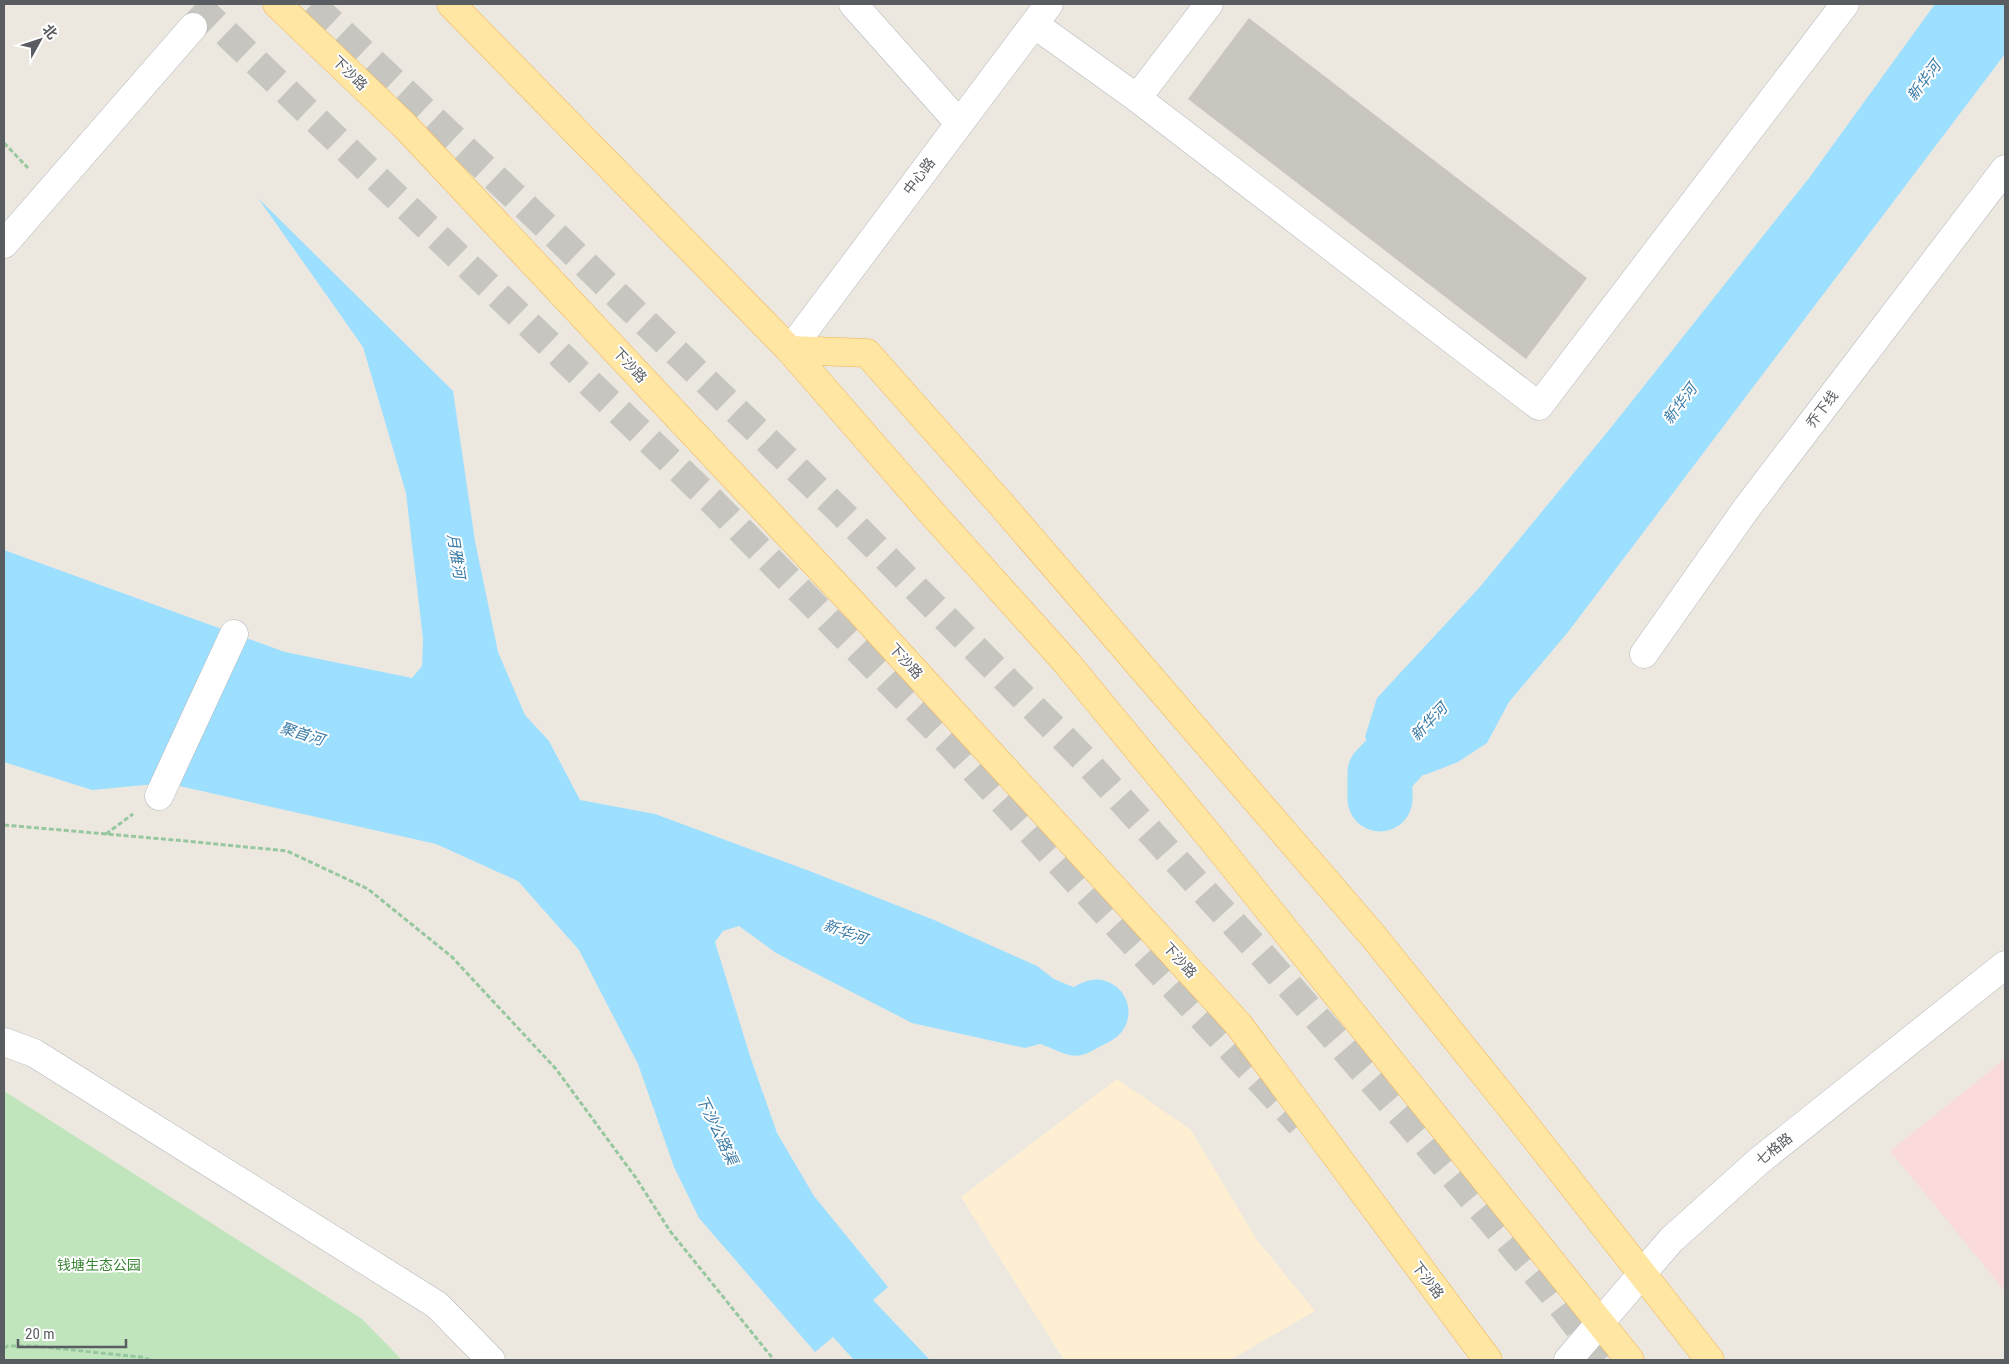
<svg xmlns="http://www.w3.org/2000/svg" width="2009" height="1364" font-family="'Roboto Condensed','Noto Sans SC',sans-serif">
	<rect width="100%" height="100%" fill="#ece8e0"/>
	<path fill="#feefd3" d="M1117 1079 1191 1130 1257 1240 1315 1311 1230 1360H1064L961 1197Z"/>
	<path fill="#fbdadb" d="M2005 1059V1291L1890 1151Z"/>
	<path fill="#c0e4bc" d="M4 1091 362 1319 402 1360H4Z"/>
	<g fill="#9ddfff">
		<path d="M1935 4H2005V54L1568 632 1509 702 1487 743 1458 762 1430 773 1404 781 1380 773 1365 737 1377 698 1479 588 1609 430 1809 178Z"/>
		<path d="M258 198 453 391 475 541 498 652 525 715 549 741 580 800 655 814 807 870 934 920 1037 966 1063 986 1075 1023 1054 1040 1025 1048 912 1023 776 953 739 926 723 931 715 942 750 1056 777 1133 814 1196 888 1287 873 1300 930 1360H854L833 1337 815 1352 699 1218 674 1167 638 1064 579 950 518 881 436 844 166 783 92 790 4 762V550L285 652 412 678 422 666 423 639 406 493 363 347Z"/>
	</g>
	<g fill="none" stroke-linecap="round" stroke-linejoin="round">
		<g stroke="#9ddfff" stroke-width="65">
			<path d="M1380 799V773L1442 708"/>
			<path d="M993 989 1075 1023 1096 1012"/>
		</g>
	</g>
	<path fill="#c9c5bf" d="M1249 18 1587 278 1526 359 1188 99Z"/>
	<g fill="none" stroke-linecap="round" stroke-linejoin="round">
		<g stroke="#c7c5c0" stroke-width="28" stroke-dasharray="28 14" stroke-linecap="butt">
			<path d="M196 4 712 501 951 745 1300 1124"/>
			<path d="M312 4 548 228 840 511 1084 759 1264 957 1413 1128 1552 1293 1603 1360"/>
		</g>
		<defs>
			<g id="minor">
				<path d="M853 4 959 123"/>
				<path d="M1034 24 1137 98 1539 406 1845 4"/>
				<path d="M1137 98 1209 4"/>
				<path d="M4 244 193 27"/>
				<path d="M790 350 1049 4"/>
				<path d="M1644 654 1746 509 2005 169"/>
				<path d="M159 796 234 634"/>
				<path d="M4 1042 34 1053 437 1305 491 1360"/>
				<path d="M1568 1360 1671 1240 1760 1160 2005 965"/>
			</g>
			<g id="major">
				<path d="M277 4 404 125 846 596 1239 1025 1488 1360"/>
				<path d="M451 4 790 350 931 512 1066 662 1216 844 1630 1360"/>
				<path d="M790 350 867 353 1001 504 1374 937 1518 1116 1710 1360"/>
			</g>
		</defs>
		<use href="#minor" stroke="#b3b7bb" stroke-width="29"/>
		<use href="#major" stroke="#f1b454" stroke-width="29"/>
		<g stroke="#97c79f" stroke-width="3" stroke-dasharray="5 2.5" stroke-linecap="butt">
			<path d="M4 143 28 168"/>
			<path d="M4 825 186 841 287 851 368 889 452 957 556 1069 636 1178 670 1231 774 1360"/>
			<path d="M106 834 133 814"/>
			<path d="M4 1348 8 1346H33L141 1357 150 1360"/>
		</g>
		<use href="#minor" stroke="#fff" stroke-width="28"/>
		<use href="#major" stroke="#ffe6a2" stroke-width="28"/>
	</g>
	<g text-anchor="middle" stroke-width="4" stroke-linejoin="round" paint-order="stroke">
		<g font-size="14" fill="#595d61" stroke="#fff">
			<text transform="translate(350 73) rotate(44)" y="5">下沙路</text>
			<text transform="translate(919 176) rotate(-53)" y="5">中心路</text>
			<text transform="translate(630 365) rotate(47)" y="5">下沙路</text>
			<text transform="translate(1822 409) rotate(-53)" y="5">乔下线</text>
			<text transform="translate(906 661) rotate(48)" y="5">下沙路</text>
			<text transform="translate(1180 960) rotate(48)" y="5">下沙路</text>
			<text transform="translate(1774 1149) rotate(-39)" y="5">七格路</text>
			<text transform="translate(1428 1280) rotate(53)" y="5">下沙路</text>
		</g>
		<g font-size="14" fill="#398534" stroke="#fff">
			<text x="99" y="1270">钱塘生态公园</text>
		</g>
		<g font-size="15" font-style="italic" fill="#397ba7" stroke="#fff">
			<text transform="translate(1924 81) rotate(-53)" y="5">新华河</text>
			<text transform="translate(1680 404) rotate(-53)" y="5">新华河</text>
			<text transform="translate(456 556) rotate(81)" y="5">月雅河</text>
			<text transform="translate(1429 722) rotate(-46)" y="5">新华河</text>
			<text transform="translate(302 734) rotate(17)" y="5">聚首河</text>
			<text transform="translate(845 932) rotate(20)" y="5">新华河</text>
			<text transform="translate(717 1130) rotate(64)" y="5">下沙公路渠</text>
		</g>
	</g>
	<rect width="2009" height="1364" fill="none" stroke="#595d61" stroke-width="10"/>
	<g transform="translate(40 40) rotate(50)" stroke="#ffffff" stroke-width="4" paint-order="stroke">
	<path d="M0-4L9 19L0 12L-9 19Z" fill="#595d61"/>
	<text y="-8" font-size="14" font-weight="bold" text-anchor="middle" fill="#595d61">北</text>
	</g>
	<path d="M18 1339v8h108v-8" fill="none" stroke="#595d61" stroke-width="2.5"/>
	<text x="25" y="1339" font-size="15" fill="#595d61" stroke="#ffffff" stroke-width="4" paint-order="stroke">20 m</text>
</svg>
